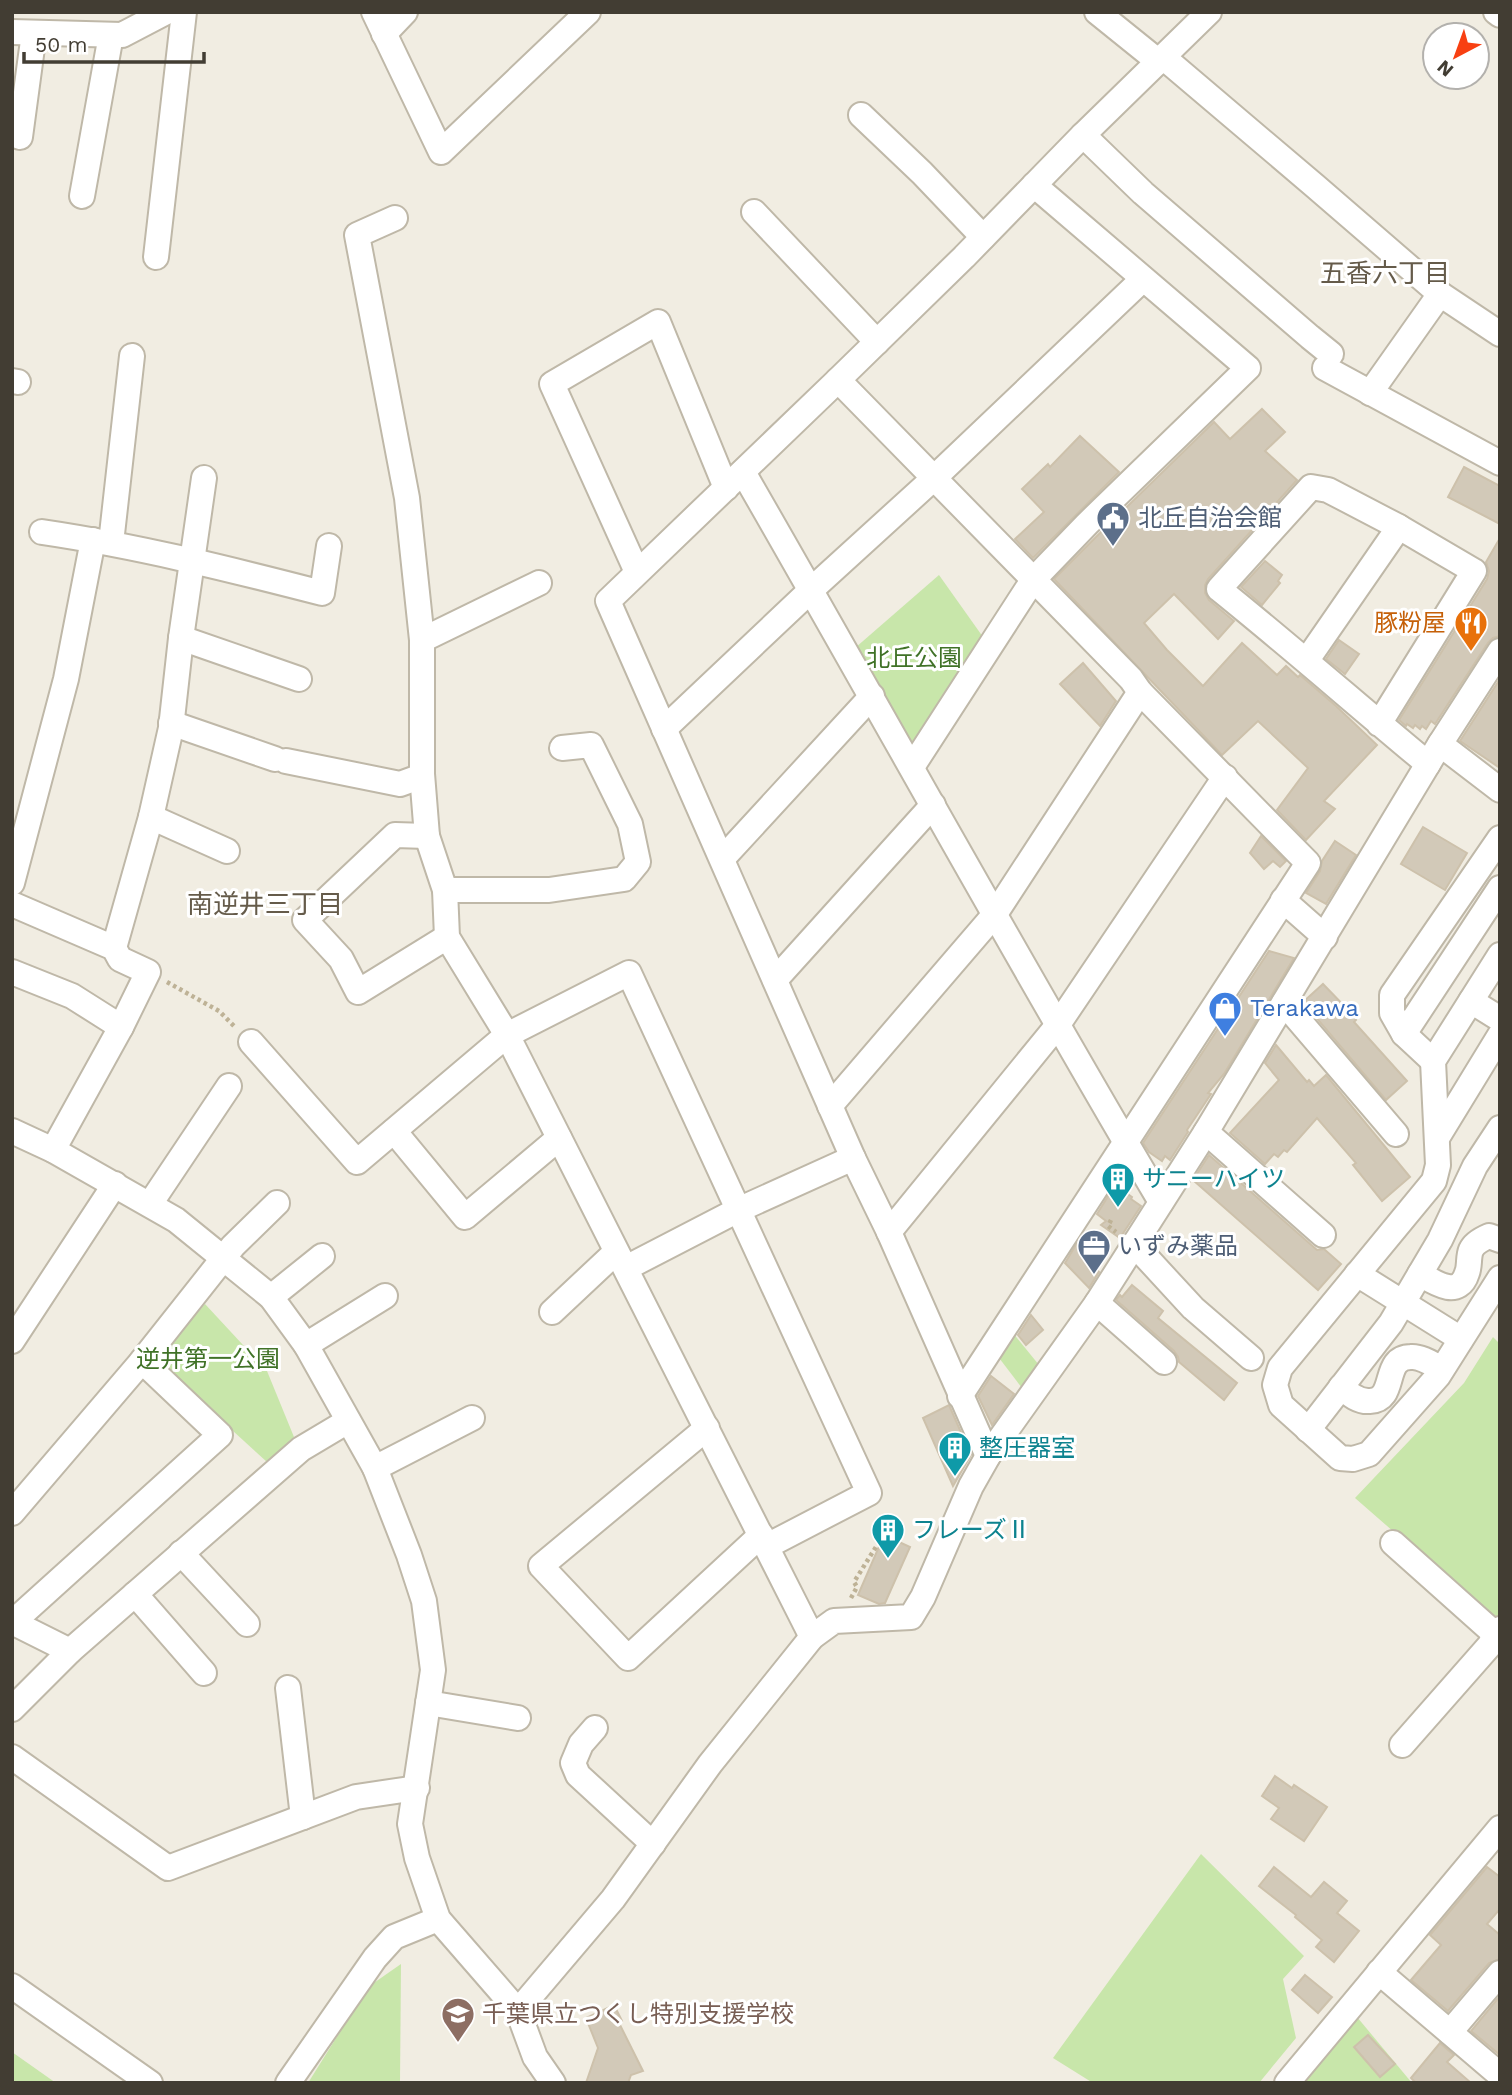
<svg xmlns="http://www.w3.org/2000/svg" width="1512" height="2095" font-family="'Work Sans','Noto Sans JP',sans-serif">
	<rect width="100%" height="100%" fill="#f1ede2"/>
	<g fill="#c8e6aa">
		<path d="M939 575 983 637 910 748 855 648Z"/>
		<path d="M205 1304 267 1371 294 1437 267 1462 163 1367V1353Z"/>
		<path d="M1008 1327 1039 1365 1022 1388 993 1350Z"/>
		<path d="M1493 1337 1500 1344V1616L1496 1621 1355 1498 1464 1383Z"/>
		<path d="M1201 1854 1304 1956 1283 1979 1296 2038 1259 2083H1093L1053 2058Z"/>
		<path d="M401 1964 400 2083H308L368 1987Z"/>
		<path d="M1352 2011 1412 2083H1291Z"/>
		<path d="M12 2052 56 2083H12Z"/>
	</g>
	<g fill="#d2c9b8" stroke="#cdc1ab" stroke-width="2">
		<path d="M1262 409 1285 432 1265 451 1297 480 1208 579 1205 585V593L1209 600 1234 621 1218 639 1174 594 1144 623 1167 650 1203 686 1242 643 1277 675 1286 666 1298 677 1300 675 1336 706 1377 745 1324 801 1335 809 1306 840 1277 810 1308 768 1258 721 1222 755 1054 579 1098 535 1214 422 1230 439Z"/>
		<path d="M1080 436 1119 472 1033 558 1015 539 1044 512 1022 489 1048 464 1050 467Z"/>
		<path d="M1464 467 1500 486V524L1448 497Z"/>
		<path d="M1500 538V636L1493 638 1488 643 1435 724 1431 721 1426 729 1422 726 1420 729 1415 725 1413 728 1407 724 1406 726 1399 720 1487 579 1489 571 1486 562Z"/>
		<path d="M1265 561 1282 575 1278 581 1280 583 1262 605 1241 587Z"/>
		<path d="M1339 640 1359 654 1345 674 1326 659Z"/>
		<path d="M1083 663 1116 701 1100 726 1060 684Z"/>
		<path d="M1500 679V768L1460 741Z"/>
		<path d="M1423 827 1467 853 1445 890 1401 864Z"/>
		<path d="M1261 836 1286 861 1280 867 1273 861 1264 869 1250 853Z"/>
		<path d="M1335 841 1356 855 1326 904 1306 893 1320 871 1322 861Z"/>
		<path d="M1269 951 1294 958 1224 1074 1208 1093 1211 1094 1187 1130 1188 1132 1170 1160 1165 1156 1162 1161 1149 1152 1143 1143Z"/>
		<path d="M1323 984 1350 1012 1356 1020 1354 1022 1407 1081 1386 1100 1303 1002Z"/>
		<path d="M1276 1045 1307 1082 1309 1080 1314 1086 1326 1075 1410 1177 1382 1201 1353 1165 1356 1163 1317 1118 1287 1152 1284 1150 1278 1157 1274 1154 1265 1164 1230 1133 1279 1080 1265 1063Z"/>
		<path d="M1209 1155 1317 1250 1324 1249 1341 1264 1318 1290 1193 1180Z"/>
		<path d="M1115 1185 1132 1197 1131 1199 1141 1206 1120 1238 1101 1225 1106 1221 1097 1214Z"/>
		<path d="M1077 1243 1099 1272 1089 1288 1065 1263Z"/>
		<path d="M1132 1285 1163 1311 1158 1318 1237 1383 1224 1400 1179 1362 1178 1357 1174 1351 1116 1300 1120 1295 1122 1297Z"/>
		<path d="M1031 1315 1043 1330 1026 1345 1018 1335Z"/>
		<path d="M991 1376 1014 1394 992 1425 978 1396Z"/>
		<path d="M949 1405 971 1455 953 1486 923 1418Z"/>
		<path d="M884 1535 910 1547 885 1603 879 1604 858 1595Z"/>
		<path d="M1275 1776 1292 1788 1294 1785 1327 1807 1304 1841 1271 1819 1279 1808 1262 1796Z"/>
		<path d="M1274 1867 1311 1897 1324 1882 1347 1901 1337 1913 1359 1931 1334 1962 1316 1947 1322 1940 1295 1917 1296 1915 1259 1886Z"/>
		<path d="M1487 1867 1500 1877V1909L1487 1924 1500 1935V1959L1489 1963 1448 2011 1411 1980 1441 1945 1430 1935Z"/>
		<path d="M1305 1975 1332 1997 1318 2013 1292 1990Z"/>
		<path d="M1500 1996V2055L1471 2031Z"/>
		<path d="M614 2005 622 2021 619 2023 643 2071 631 2075 628 2083H586L598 2048 586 2018Z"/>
		<path d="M1368 2035 1395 2064 1380 2077 1354 2047Z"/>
		<path d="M1440 2043 1454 2055 1447 2062 1471 2083H1416L1411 2078Z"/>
	</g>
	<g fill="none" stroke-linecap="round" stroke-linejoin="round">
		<defs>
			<g id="minor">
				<path d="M374 12 441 152 588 12"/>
				<path d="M1097 12 1159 62"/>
				<path d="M1496 12 1500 15"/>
				<path d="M12 32 122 35 166 12"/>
				<path d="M384 34 405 12"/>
				<path d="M1163 57 1315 186 1440 294 1500 334"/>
				<path d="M861 115 922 173 983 237"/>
				<path d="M1083 135 1143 193 1310 337 1331 354"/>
				<path d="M20 137 34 33"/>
				<path d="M82 196 111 35"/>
				<path d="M754 212 877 342"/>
				<path d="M395 218 357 235 407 498 422 640V774L427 836 445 890 447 937 507 1035 812 1637"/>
				<path d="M156 257 184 12"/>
				<path d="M1325 368 1500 463"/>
				<path d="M838 380 1131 679 1140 692 1308 863 960 1396"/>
				<path d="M12 381 18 382"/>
				<path d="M1370 393 1440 294"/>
				<path d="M743 472C883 715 1018 961 1161 1202"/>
				<path d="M42 532C137 546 229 569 322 593L329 546"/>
				<path d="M111 543 132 356"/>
				<path d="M637 572 552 384 658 322 726 488"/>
				<path d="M181 638 299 679"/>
				<path d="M422 640 539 583"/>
				<path d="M1307 660 1399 527"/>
				<path d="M171 723 275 759"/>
				<path d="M1379 724 1474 571 1399 527 1328 490 1311 487 1219 589C1290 646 1358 706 1428 764"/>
				<path d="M664 729 811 590 934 478 1143 279"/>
				<path d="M1440 744 1500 790"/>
				<path d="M286 761 400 784 422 776"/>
				<path d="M912 767 1033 580 1087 524 1248 368 1034 185"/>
				<path d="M151 817 227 851"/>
				<path d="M427 836 395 835 305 920 341 959 358 992 447 937"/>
				<path d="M723 858 872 696"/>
				<path d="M12 883 66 679 93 540"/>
				<path d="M445 890H549L624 879 638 862 630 824 591 745 562 748"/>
				<path d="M1283 900 1325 937"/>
				<path d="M12 904 114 948 120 959 148 972 121 1027 53 1150"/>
				<path d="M114 948 151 817 171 728 181 638 204 478"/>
				<path d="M1500 955 1433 1061 1438 1165 1434 1181 1280 1368 1275 1385 1281 1405 1340 1458 1353 1459 1369 1454 1438 1376 1500 1278"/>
				<path d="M12 972 72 996 121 1027"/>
				<path d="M775 980 933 805"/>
				<path d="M1471 1001 1500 1019"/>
				<path d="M1284 1003 1396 1134"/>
				<path d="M1404 1034 1500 888"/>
				<path d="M251 1042 357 1162 507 1035 629 973 869 1493 767 1546"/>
				<path d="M1433 1061 1404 1034 1392 1013V995L1500 838"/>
				<path d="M830 1106 995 914 1140 692"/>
				<path d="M12 1131 53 1150 176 1220 271 1297 306 1345 375 1468 409 1555 424 1601 433 1670 410 1824 417 1858 438 1919 518 2011 535 2057 553 2083"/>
				<path d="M394 1131 465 1217 559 1138"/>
				<path d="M1206 1132 1323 1235"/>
				<path d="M1437 1138 1500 1035"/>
				<path d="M150 1204 229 1086"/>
				<path d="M889 1232 1057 1026 1225 777"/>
				<path d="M1134 1244 1193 1308 1251 1358"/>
				<path d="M626 1268 738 1210 853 1158"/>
				<path d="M1357 1274 1461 1339"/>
				<path d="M1420 1274C1435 1283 1459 1299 1467 1273 1470 1266 1468 1257 1471 1250 1474 1243 1482 1239 1489 1236L1500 1240"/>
				<path d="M271 1297 322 1256"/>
				<path d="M1097 1303 1164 1362"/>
				<path d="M552 1312 616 1252"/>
				<path d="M12 1341 115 1184"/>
				<path d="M306 1345 385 1296"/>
				<path d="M1341 1387C1350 1395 1359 1402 1370 1401 1398 1400 1381 1357 1411 1357 1421 1356 1434 1365 1442 1369"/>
				<path d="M707 1428 541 1566 628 1658 761 1535"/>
				<path d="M1308 1430 1391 1323 1440 1240 1475 1166 1500 1128"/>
				<path d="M988 1456 889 1232 853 1158 608 601 838 380 964 257 1083 135 1209 12"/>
				<path d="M375 1468 472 1418"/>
				<path d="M12 1513 142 1361 233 1246 277 1203"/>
				<path d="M1393 1543 1495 1634 1500 1629"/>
				<path d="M181 1553 247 1624"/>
				<path d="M135 1594 204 1673"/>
				<path d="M12 1622 70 1651"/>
				<path d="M13 1622 220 1435 142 1361"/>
				<path d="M288 1688 303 1817"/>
				<path d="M428 1703 518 1718"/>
				<path d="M12 1709 70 1651 301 1449 348 1421"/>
				<path d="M595 1728 581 1744 573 1763 578 1775 653 1844"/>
				<path d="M1402 1745 1490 1645 1495 1634"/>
				<path d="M12 1757 168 1868 356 1797 417 1788"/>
				<path d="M1379 1972 1500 2075"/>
				<path d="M12 1986 150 2083"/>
				<path d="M518 2011 613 1899 710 1764 812 1637 834 1621 911 1617 923 1597 971 1486 988 1456 1097 1303 1206 1132 1440 744 1500 651"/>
				<path d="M1450 2032 1500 1973"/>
				<path d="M288 2083 375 1958 394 1937 438 1919"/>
				<path d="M1287 2083 1500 1828"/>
			</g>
		</defs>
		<use href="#minor" stroke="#bfb8a8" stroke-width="28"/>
		<g stroke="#beb296" stroke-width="4.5" stroke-dasharray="3.5 3.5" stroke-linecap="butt">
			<path d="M167 982 219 1011 235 1027"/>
			<path d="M1111 1220 1108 1226 1116 1232"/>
			<path d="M851 1598 857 1587 854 1582 879 1542"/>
		</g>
		<use href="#minor" stroke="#fff" stroke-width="24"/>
	</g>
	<defs>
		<symbol id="civic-pin" viewBox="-11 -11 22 30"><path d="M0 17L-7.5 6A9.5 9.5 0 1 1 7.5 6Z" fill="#5c6f8a" stroke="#fff"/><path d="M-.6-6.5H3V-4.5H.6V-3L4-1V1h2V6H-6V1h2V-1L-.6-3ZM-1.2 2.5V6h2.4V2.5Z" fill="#fff"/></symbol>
		<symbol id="restaurant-pin" viewBox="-11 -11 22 30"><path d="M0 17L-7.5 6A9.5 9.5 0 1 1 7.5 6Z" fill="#e8710a" stroke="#fff"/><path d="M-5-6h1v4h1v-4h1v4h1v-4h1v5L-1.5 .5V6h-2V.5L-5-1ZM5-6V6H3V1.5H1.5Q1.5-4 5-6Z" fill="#fff"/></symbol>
		<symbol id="shop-pin" viewBox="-11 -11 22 30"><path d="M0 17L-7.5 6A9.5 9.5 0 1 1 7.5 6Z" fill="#3f7fe0" stroke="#fff"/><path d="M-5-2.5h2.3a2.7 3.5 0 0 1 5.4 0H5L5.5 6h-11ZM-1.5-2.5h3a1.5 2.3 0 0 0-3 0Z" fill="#fff"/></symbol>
		<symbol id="building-pin" viewBox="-11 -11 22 30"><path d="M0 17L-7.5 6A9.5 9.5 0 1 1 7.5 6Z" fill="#0f9aa8" stroke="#fff"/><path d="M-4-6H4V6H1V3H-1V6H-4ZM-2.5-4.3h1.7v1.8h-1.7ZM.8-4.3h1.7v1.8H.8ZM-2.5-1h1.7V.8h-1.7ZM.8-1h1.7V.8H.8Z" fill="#fff"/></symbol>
		<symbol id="office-pin" viewBox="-11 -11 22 30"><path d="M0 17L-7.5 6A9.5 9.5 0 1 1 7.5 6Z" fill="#5c6f8a" stroke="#fff"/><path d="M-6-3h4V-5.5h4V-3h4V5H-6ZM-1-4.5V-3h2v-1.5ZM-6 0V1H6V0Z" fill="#fff"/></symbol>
		<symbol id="school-pin" viewBox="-11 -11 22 30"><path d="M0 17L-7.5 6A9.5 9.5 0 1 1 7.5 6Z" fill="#8d6e63" stroke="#fff"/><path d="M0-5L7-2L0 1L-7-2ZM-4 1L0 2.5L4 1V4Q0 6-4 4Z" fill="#fff"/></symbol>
	</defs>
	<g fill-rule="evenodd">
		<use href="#civic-pin" x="1094" y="499" width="38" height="52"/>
		<use href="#restaurant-pin" x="1452" y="604" width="38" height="52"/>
		<use href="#shop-pin" x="1206" y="989" width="38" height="52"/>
		<use href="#building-pin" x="1099" y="1160" width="38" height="52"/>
		<use href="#office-pin" x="1075" y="1227" width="38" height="52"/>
		<use href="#building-pin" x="936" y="1429" width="38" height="52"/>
		<use href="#building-pin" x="869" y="1511" width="38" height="52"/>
		<use href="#school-pin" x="439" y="1995" width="38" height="52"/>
	</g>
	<g text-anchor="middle" stroke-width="6" stroke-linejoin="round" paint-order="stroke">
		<g font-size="24" fill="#4e5e75" stroke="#fff" text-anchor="start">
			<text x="1138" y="526">北丘自治会館</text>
			<text x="1118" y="1254">いずみ薬品</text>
		</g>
		<g font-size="24" fill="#c56008" stroke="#fff" text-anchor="end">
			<text x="1446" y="631">豚粉屋</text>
		</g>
		<g font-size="24" fill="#407227" stroke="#fff">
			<text x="914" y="666">北丘公園</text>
			<text x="208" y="1367">逆井第一公園</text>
		</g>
		<g font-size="24" fill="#366cbe" stroke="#fff" text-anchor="start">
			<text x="1250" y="1016">Terakawa</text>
		</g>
		<g font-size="24" fill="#0d838f" stroke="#fff" text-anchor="start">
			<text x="1142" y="1187">サニーハイツ</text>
			<text x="979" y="1456">整圧器室</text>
			<text x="912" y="1538">フレーズⅡ</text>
		</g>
		<g font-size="24" fill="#785e54" stroke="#fff" text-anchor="start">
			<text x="482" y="2022">千葉県立つくし特別支援学校</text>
		</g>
		<g font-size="26" fill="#655b4a" stroke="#fff">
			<text x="1385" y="282">五香六丁目</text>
			<text x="265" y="913">南逆井三丁目</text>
		</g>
	</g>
	<rect width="1512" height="2095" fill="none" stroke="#423d33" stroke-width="28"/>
	<g transform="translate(1456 56) rotate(221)"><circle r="33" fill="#ffffff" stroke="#b3b1ad" stroke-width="2"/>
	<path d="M0-5L12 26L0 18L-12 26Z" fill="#f84012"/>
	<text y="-10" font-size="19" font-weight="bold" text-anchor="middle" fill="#423d33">N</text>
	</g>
	<path d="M24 52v10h180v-10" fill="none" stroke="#423d33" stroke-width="3.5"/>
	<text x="35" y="52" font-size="21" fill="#423d33" stroke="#ffffff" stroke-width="5" paint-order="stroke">50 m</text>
</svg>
